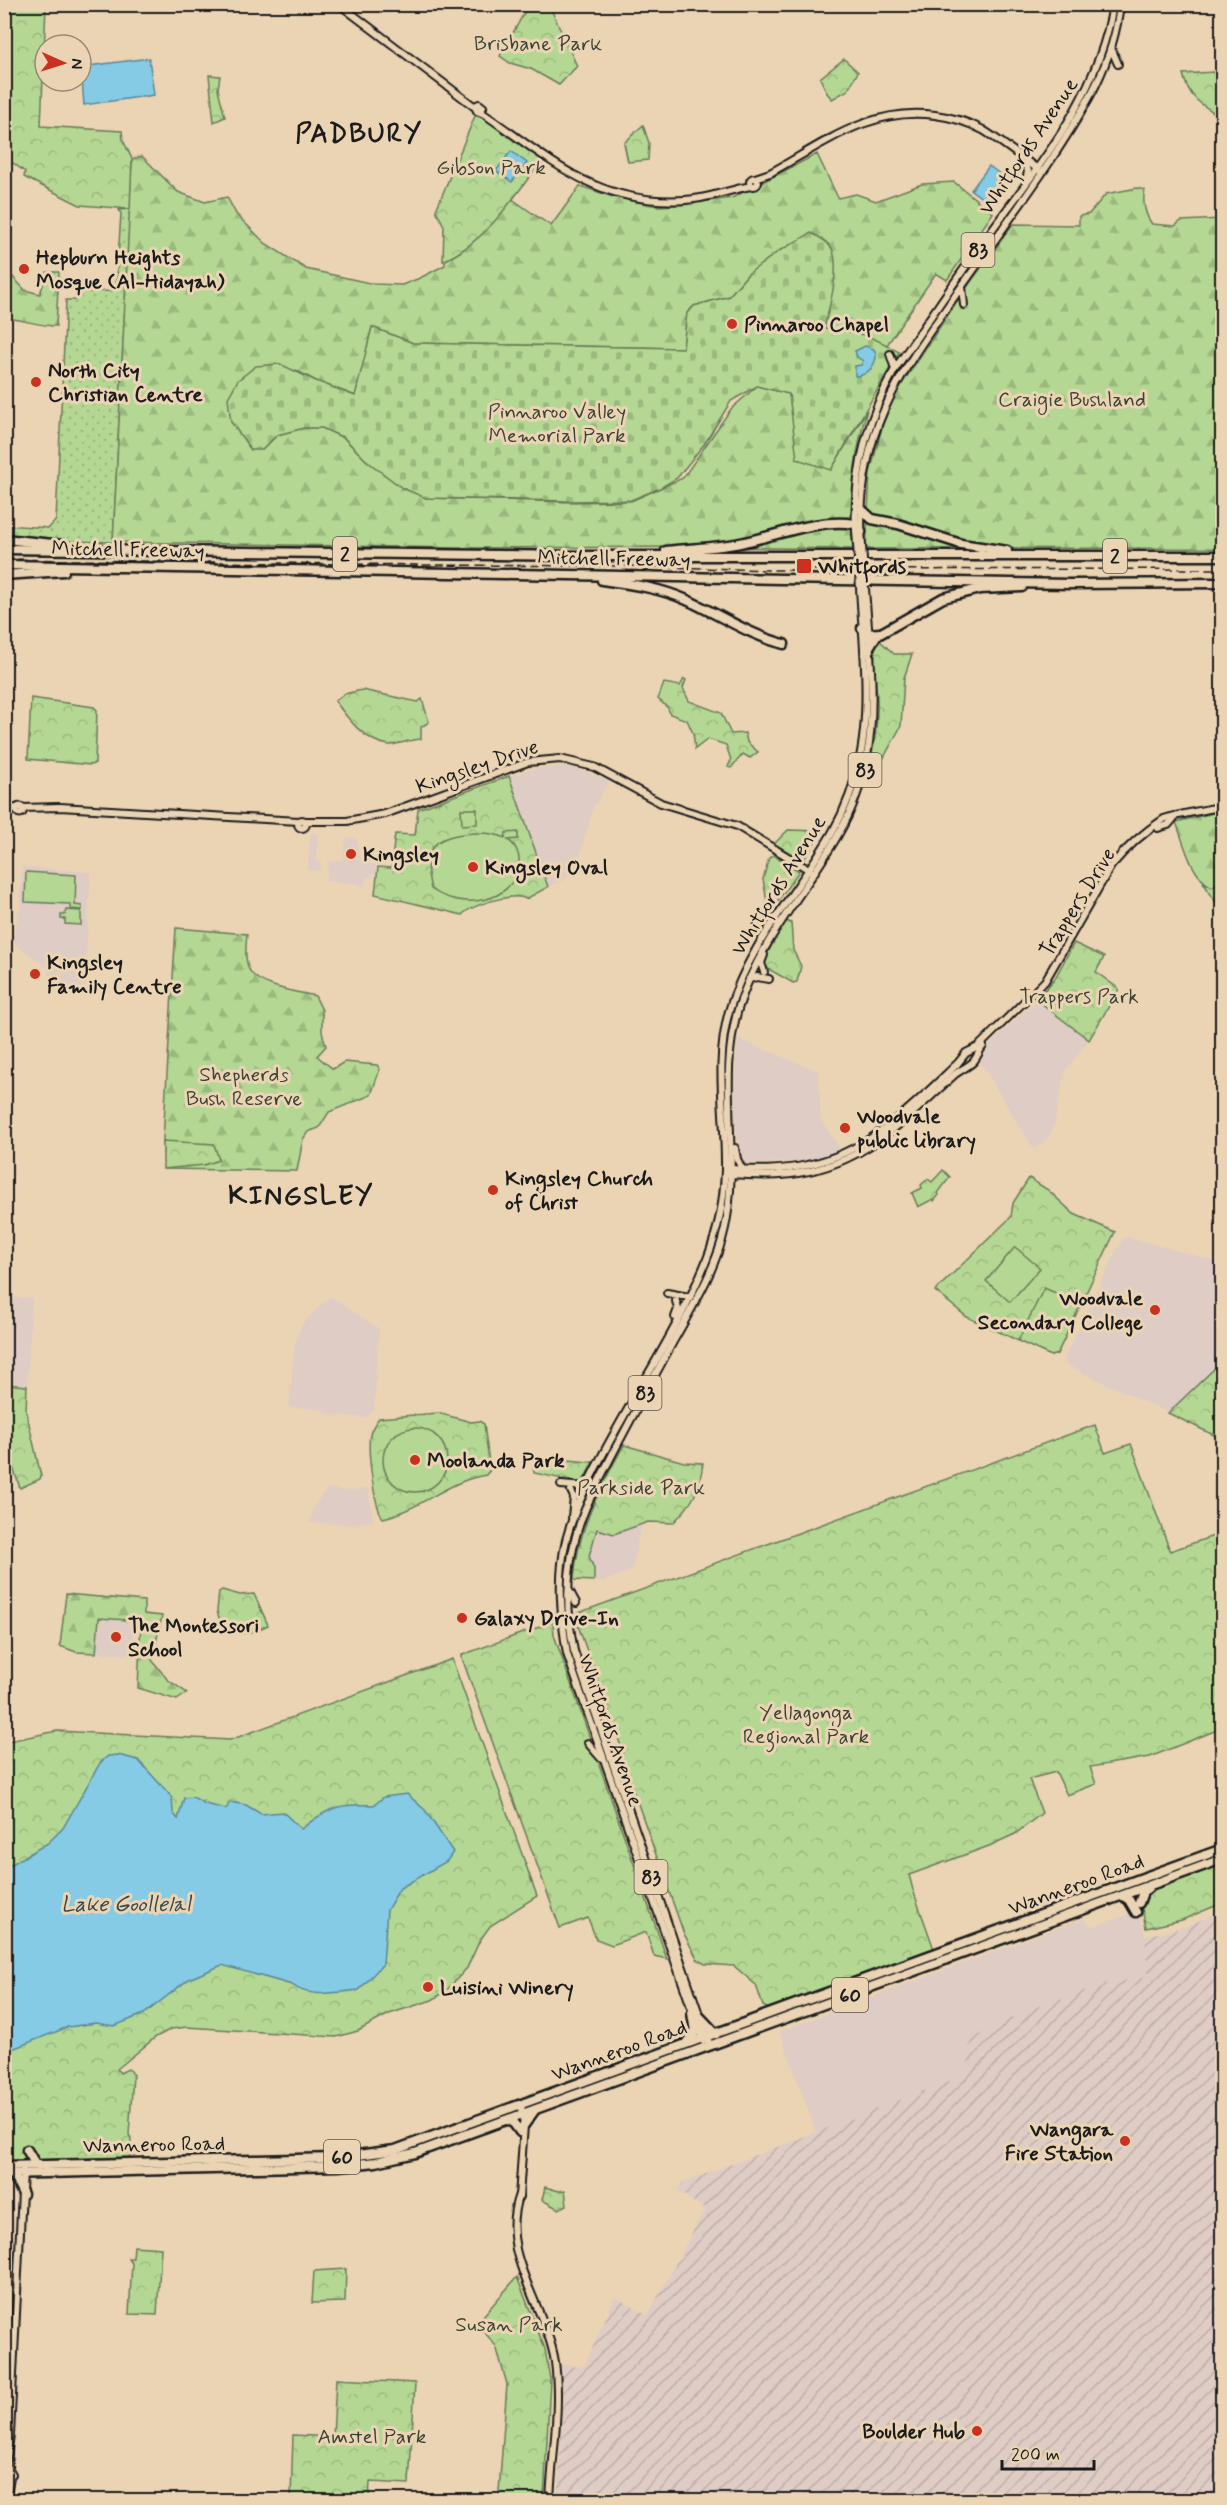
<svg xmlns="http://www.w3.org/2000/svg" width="1227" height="2505" font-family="Mynerve,sans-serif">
	<defs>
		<pattern id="industrial-furrows" width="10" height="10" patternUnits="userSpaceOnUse" patternTransform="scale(1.5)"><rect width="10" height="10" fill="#deccc5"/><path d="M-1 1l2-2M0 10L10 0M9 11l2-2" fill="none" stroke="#beafa9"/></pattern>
		<pattern id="grass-dots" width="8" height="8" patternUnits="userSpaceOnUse" patternTransform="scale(1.5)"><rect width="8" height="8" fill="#b4d893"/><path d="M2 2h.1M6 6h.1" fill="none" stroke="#9ab97e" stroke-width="1.8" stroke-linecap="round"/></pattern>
		<pattern id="forest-firs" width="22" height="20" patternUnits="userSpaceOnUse" patternTransform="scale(1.5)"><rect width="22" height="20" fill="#b4d893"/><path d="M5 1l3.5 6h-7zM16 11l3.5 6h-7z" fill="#9ab97e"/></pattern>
		<pattern id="cemetery-stones" width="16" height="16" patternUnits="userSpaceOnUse" patternTransform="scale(1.5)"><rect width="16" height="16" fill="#b4d893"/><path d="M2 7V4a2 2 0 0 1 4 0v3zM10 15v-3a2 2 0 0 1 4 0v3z" fill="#9ab97e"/></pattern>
		<pattern id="park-crowns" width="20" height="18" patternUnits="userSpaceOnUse" patternTransform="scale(1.5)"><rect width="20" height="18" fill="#b4d893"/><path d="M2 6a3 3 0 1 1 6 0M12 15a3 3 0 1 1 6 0" fill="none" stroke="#9ab97e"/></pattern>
	</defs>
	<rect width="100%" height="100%" fill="#ebd4b4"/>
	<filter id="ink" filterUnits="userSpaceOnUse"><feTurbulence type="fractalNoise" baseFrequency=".0167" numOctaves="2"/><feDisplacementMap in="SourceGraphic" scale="12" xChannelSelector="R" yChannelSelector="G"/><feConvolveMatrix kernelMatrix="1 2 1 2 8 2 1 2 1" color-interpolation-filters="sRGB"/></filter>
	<g filter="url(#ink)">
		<g fill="#deccc5">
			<path d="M567 765 609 781 593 809 577 865 564 880 548 887 509 776 532 769Z"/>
			<path d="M311 833 318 834 316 859 321 862 320 871 309 870 308 867Z"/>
			<path d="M351 837 357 839 359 856 368 857 367 864H376V873H372L371 877H366L365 887 356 883 326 881 329 861 343 860 346 838Z"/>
			<path d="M22 867 91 872 84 989 48 987 49 969 12 942 20 908Z"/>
			<path d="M1037 1000 1089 1040 1065 1071 1054 1125 1047 1139 1034 1149 980 1062 979 1054Z"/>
			<path d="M738 1039 818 1071 821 1120 841 1151 801 1161 747 1164 738 1153 732 1104Z"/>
			<path d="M1127 1237 1222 1263V1356L1207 1382 1173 1415 1067 1365 1064 1359 1123 1238Z"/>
			<path d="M330 1296 379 1329 374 1410 365 1418 327 1414 321 1409 289 1407 295 1344 302 1324Z"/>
			<path d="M4 1298H32L27 1386 5 1384Z"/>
			<path d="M328 1488 346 1491 368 1488 373 1521 350 1524 310 1523 314 1505Z"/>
			<path d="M641 1525 632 1570 603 1582 594 1581V1569L589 1556 597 1529 614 1534Z"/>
			<path d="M99 1618 135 1620 133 1655 96 1653Z"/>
			<path d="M1138 1911 1145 1936 1148 1976 1104 1984 1027 2010 968 2049V2074L816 2132 780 2031 1083 1919 1093 1927Z"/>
		</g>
		<path fill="url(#industrial-furrows)" d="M1222 1911V2500H557L563 2398 559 2364 584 2367 615 2297 648 2315 705 2209 677 2191 682 2183 968 2074V2049L974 2038 1027 2010 1104 1984 1148 1976 1145 1936 1184 1927Z"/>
		<path fill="url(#grass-dots)" stroke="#687a58" stroke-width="1.5" d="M130 209 113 542 64 541 5 534 4 525 49 528 56 520 66 300H76L82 292 110 291 116 287 121 214 119 210Z"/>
		<g fill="url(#forest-firs)" stroke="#687a58" stroke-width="1.5">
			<path d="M817 154 838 198 856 194 876 201 922 184 954 182 993 213 947 280 936 273 887 345 858 332 824 329 835 267 832 249 748 274 729 296 694 306 687 313 683 348 413 343 372 327 356 396 316 381 296 370 262 450 277 435 304 428H322L344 438 367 461 426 498 569 502 631 501 683 478 731 409 757 386 789 394 794 428 831 470 867 410C854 456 848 501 853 549L710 547 458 548 113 542 132 159 142 156 178 192 205 202 227 197 236 214 265 243 306 269 374 284 402 285 420 278 445 265V260C473 248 494 221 512 199L551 226 580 186 613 197 658 206 677 205 732 198Z"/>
			<path d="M1137 188 1145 190C1142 201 1145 215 1152 224L1175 226 1181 221 1222 219V548L866 549 870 473 888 405 957 301 1013 224 1079 225V216L1089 214 1106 194Z"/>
			<path d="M47 272H59L56 326C38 326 22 319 5 318V288L11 275 25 290 40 294Z"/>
			<path d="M1222 811V881L1212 887C1191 877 1184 843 1176 822Z"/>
			<path d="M176 928 247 934C246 945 244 961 250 971 259 987 298 992 315 996L322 1010V1032L326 1046 317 1056 333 1069 344 1062 377 1065 380 1069 371 1095 329 1112 319 1128 308 1132 303 1139 297 1171 164 1169 163 1139Z"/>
			<path d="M66 1594 144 1601V1614L162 1616 152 1660 167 1679 187 1693 177 1700 138 1688 141 1621 99 1618 96 1653 76 1652 60 1646Z"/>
		</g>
		<path fill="url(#cemetery-stones)" stroke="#687a58" stroke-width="1.5" d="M811 233C818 236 830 243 833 251 840 271 829 308 824 328 855 331 873 336 899 352L831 470 797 459 789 394 757 386 731 401 705 443 677 478 660 488 631 500 568 501 426 498 402 488 367 461 344 438 322 428H304L277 435 262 450H251L231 422 228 398 238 380 256 366 280 364 316 381 355 396 372 327 413 343 683 348 687 313 694 306 729 296 748 274 779 251Z"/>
		<g fill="url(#park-crowns)" stroke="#687a58" stroke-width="1.5">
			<path d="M535 4 549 5 577 66 559 85 531 69 510 63 500 56 528 6Z"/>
			<path d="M4 5H46L41 126 122 131 123 140 132 159 130 209 80 205 24 177 25 172 13 163 5 162Z"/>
			<path d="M844 59 858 72 848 90 832 99 827 93 820 78Z"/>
			<path d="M1213 72 1215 78 1222 82V108L1219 115C1200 105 1188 96 1183 74Z"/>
			<path d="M209 75 220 76 218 89 225 117 214 122Z"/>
			<path d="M481 115 544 157C516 194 487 242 443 261L444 226 436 210 475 116Z"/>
			<path d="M643 125 649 143 648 160 628 162 624 143Z"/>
			<path d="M877 638 894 654H912L904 678 901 726 876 772 868 769C875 746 878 724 877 699 876 678 872 659 877 638Z"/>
			<path d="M684 679 686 680 683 688 689 701 721 713 731 734 745 733 747 742 758 752 750 758 743 754 731 768 728 767 731 760 726 745 708 739 695 749 693 733 687 720 670 714 668 708 658 699 664 683 680 686Z"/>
			<path d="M362 690 418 702 422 699 429 722 421 727V739C412 739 393 746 389 745 365 742 348 719 335 701L344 694Z"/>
			<path d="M31 698 94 707 97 710 95 763 91 765 28 759Z"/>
			<path d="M509 776 548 887 526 899C514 892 471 905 462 915L375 894 378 867 391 868 395 834 415 835 418 809Z"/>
			<path d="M788 830 822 831 803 861 774 844Z"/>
			<path d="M774 855 799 871 769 913 763 879 769 858Z"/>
			<path d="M1222 881V912L1203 882 1212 887Z"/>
			<path d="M785 920 791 923 793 950 801 966 797 982 793 983 765 967V958Z"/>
			<path d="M1074 943 1104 957 1096 972 1119 989 1089 1040 1037 1000 1055 978Z"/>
			<path d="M163 1141 214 1144 219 1160 204 1165 163 1169Z"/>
			<path d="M943 1170 950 1177 938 1193 939 1195 934 1201 933 1199 918 1207 912 1193 922 1188 921 1185 928 1179 932 1182Z"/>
			<path d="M1029 1178 1048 1190 1074 1214 1115 1232 1057 1354 1051 1356 967 1317 935 1291 1011 1217 1013 1203Z"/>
			<path d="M1222 1356V1439L1168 1413 1217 1366Z"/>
			<path d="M5 1384 27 1386 26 1411 41 1476 40 1479 20 1488 9 1455H5Z"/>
			<path d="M438 1413 471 1422 479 1421 484 1424 490 1470 486 1475C449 1480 420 1510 383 1518 374 1507 367 1450 370 1435 371 1428 375 1424 379 1418Z"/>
			<path d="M1095 1425 1105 1453 1131 1444 1170 1551 1222 1533V1728L1150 1757 1090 1767 1096 1784 1067 1795 1056 1772 1029 1779 1042 1813 1015 1834 989 1846 909 1875 913 1890 934 1949 769 2009 763 2006 756 1985 734 1966 705 1964 698 1960 684 1934 620 1753 623 1752 576 1620 578 1613Z"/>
			<path d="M624 1445 684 1462 703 1463C699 1492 694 1502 673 1523L648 1522 614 1534 597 1529 589 1556 594 1569V1581L574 1580C577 1530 600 1488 624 1445Z"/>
			<path d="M547 1458 589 1462H593L582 1483 534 1473 533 1465 544 1466Z"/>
			<path d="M222 1590 240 1595 254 1594 268 1625C247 1635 243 1636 222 1628L217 1611 219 1592Z"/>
			<path d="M553 1622 554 1635 667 1959 654 1956 646 1932 612 1945 596 1939 588 1918 560 1928 462 1658V1655Z"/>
			<path d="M452 1659 537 1896 490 1926 480 1940 467 1968 445 1992 432 2000 389 2014 358 2031 336 2037 187 2027 171 2029 156 2037 117 2069 120 2073 128 2069 131 2071 133 2075 129 2135 131 2138 130 2157 5 2161 4 1742 57 1731 230 1740Z"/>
			<path d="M1222 1864V1903L1182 1920 1146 1928 1139 1895Z"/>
			<path d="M545 2187 559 2191 565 2190 567 2205 559 2209 542 2200Z"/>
			<path d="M134 2246 161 2248 157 2315 129 2314 132 2263 128 2258H133Z"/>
			<path d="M346 2269 345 2302 312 2303 314 2271Z"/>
			<path d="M517 2277 545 2349 550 2379 544 2500H514L501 2497 499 2492 507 2384 496 2346 477 2323Z"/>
			<path d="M336 2379 415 2383 409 2484 370 2482 369 2500 291 2498 293 2435 333 2437Z"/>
		</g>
		<g fill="#b4d893" stroke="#687a58" stroke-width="1.5">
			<path d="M461 809H477V824L462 825Z"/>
			<path d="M518 832V839L508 840C516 845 520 855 519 864 513 905 460 910 431 889 428 876 424 859 433 847 445 831 489 830 505 838L506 833Z"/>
			<path d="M26 872 76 875 75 905 82 906V910L70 909V904L25 902Z"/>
			<path d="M66 910 81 911V925L65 924V919H61V915H65Z"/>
			<path d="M1015 1247 1040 1268 1010 1302 986 1281Z"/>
			<path d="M1044 1288 1081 1304 1057 1354 1051 1356 1018 1341Z"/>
			<circle cx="415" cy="1460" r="32"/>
		</g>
		<g fill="#85cbe6" stroke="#5b8595" stroke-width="1.5">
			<path d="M149 58 154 95 84 105 81 67Z"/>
			<path d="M511 151 527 163 512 182 496 171Z"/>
			<path d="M989 166 1008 180 990 204 971 190Z"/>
			<path d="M865 346 874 349C881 361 867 377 855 376V366L861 365 863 361 857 357 855 351Z"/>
			<path d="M118 1755 138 1760 172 1797 173 1813 178 1819 184 1798 193 1797 205 1804 226 1809 230 1802 246 1805 261 1814 283 1812 301 1829C329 1807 339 1803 374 1805L384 1797 407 1794 425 1810 453 1852 447 1861 400 1888 387 1910 383 1964 359 1990C338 1992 310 1999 292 1985L222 1965 189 1979 144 2014 114 2026 96 2023 68 2027 5 2052V1868L48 1843 63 1828 100 1763 108 1756Z"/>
		</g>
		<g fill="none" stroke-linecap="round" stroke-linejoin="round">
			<defs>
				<g id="major">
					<path d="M339 4 475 107"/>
					<path d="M1111 48 1118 64"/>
					<path d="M480 112 483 107 479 104 475 106 477 111 484 114C551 160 598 206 685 200 709 199 730 189 752 186"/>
					<path d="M1025 164 1028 171 1026 181"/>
					<circle cx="754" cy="182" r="4"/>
					<path d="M755 178 770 173C823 144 871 106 935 115 951 117 968 122 983 130 1002 142 1021 157 1039 170"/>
					<path d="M962 287 964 305"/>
					<path d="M890 354 895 369"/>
					<path d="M857 545C851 482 864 424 895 369 928 321 960 273 994 227 1045 158 1100 91 1113 4"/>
					<path d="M862 546C854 433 900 373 962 286 992 244 1022 203 1051 160 1083 111 1114 64 1120 4"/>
					<circle cx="20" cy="810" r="3.5"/>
					<path d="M22 808 60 807 299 821"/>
					<path d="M4 810 17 808"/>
					<circle cx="302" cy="824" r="4"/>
					<path d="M306 821H347L385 814 528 762 560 759 594 767 661 803 737 826 811 871"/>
					<path d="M1158 828 1168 825 1174 818"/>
					<path d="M764 955 761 963 764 972"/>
					<path d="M749 979 757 977 769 979"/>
					<path d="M735 1148 737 1159 742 1169"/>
					<path d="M728 1169C754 1170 781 1171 807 1165 870 1152 913 1106 958 1063L966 1053 978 1047 1045 981 1111 866C1126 848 1144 832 1164 819 1167 817 1213 808 1222 807"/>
					<path d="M729 1174C752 1175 775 1177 798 1173 864 1164 907 1118 954 1075 960 1070 968 1067 973 1062 977 1058 979 1051 983 1046"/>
					<path d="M667 1293 689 1297"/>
					<path d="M675 1317 678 1309 676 1301"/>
					<path d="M561 1485 586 1487"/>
					<path d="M571 1491 574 1497 572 1517"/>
					<path d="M570 1592 576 1603"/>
					<path d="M588 1743 600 1757"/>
					<path d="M703 2041 567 1654C561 1617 557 1578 566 1540 575 1506 593 1472 610 1441 641 1384 683 1320 707 1259 718 1231 724 1200 725 1170 726 1116 714 1064 729 1011 749 943 797 893 832 833 878 753 865 676 860 588"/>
					<path d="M710 2046 574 1651C564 1602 566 1554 586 1507 613 1450 644 1396 674 1340 694 1304 716 1269 725 1228 741 1154 716 1079 739 1006 759 942 805 892 838 835 885 755 871 675 865 588"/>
					<path d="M519 2194C497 2254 546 2305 555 2362 561 2407 552 2455 550 2500"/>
					<path d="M519 2197 524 2125 521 2105"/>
					<path d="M4 2470 9 2469 12 2474 9 2477 4 2476"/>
					<path d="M5 2470 10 2435 23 2171"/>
					<path d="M6 2500 10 2477"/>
				</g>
				<g id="highway">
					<path d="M861 509 872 519 898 524 961 544 1007 551"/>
					<path d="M4 539 63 545"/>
					<path d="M4 549 579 556H1222"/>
					<path d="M666 551C691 548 716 548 740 543 777 536 817 518 855 524L861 532"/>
					<path d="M4 565 1070 584 1222 583"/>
					<path d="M4 575 64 571"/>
					<path d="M602 580C631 584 660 588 687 600 720 615 749 635 784 644"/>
					<path d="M862 628 867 634 880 633"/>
					<path d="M869 647 876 636 943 598 980 589 1022 587"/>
					<path d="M1123 1896 1129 1900 1136 1912"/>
					<path d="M1139 1903 1143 1892 1148 1888"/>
					<path d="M700 2017 716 2034"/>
					<path d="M687 2042 695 2032 692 2013"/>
					<path d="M507 2120 512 2121 520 2132"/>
					<path d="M524 2125 534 2111"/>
					<path d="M27 2150 36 2165"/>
					<path d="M4 2166 335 2158 395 2150 1222 1849"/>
					<path d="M4 2174 339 2166 376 2162 415 2153 1222 1859"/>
					<path d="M13 2174 23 2194"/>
				</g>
			</defs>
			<use href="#major" stroke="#1c1c1c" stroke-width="10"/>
			<use href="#highway" stroke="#1c1c1c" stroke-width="13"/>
			<use href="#major" stroke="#ebd4b4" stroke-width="6"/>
			<use href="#highway" stroke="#ebd4b4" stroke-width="8"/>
			<path stroke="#1c1c1c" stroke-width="1.5" stroke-dasharray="9 4.5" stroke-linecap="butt" d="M4 559 422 565 630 566 772 570 1222 569"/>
			<defs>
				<g id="major-bridge">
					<path d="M857 545 860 588"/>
					<path d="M862 546 865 588"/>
				</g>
			</defs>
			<use href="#major-bridge" stroke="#1c1c1c" stroke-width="10" stroke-linecap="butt"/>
			<use href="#major-bridge" stroke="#ebd4b4" stroke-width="6"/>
		</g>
	</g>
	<g fill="#c8321e" stroke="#ebd4b4" stroke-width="2">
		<circle cx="24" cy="269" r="6"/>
		<circle cx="732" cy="324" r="6"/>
		<circle cx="36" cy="382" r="6"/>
		<rect x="796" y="558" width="16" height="16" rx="3"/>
		<circle cx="351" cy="854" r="6"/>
		<circle cx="473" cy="867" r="6"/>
		<circle cx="35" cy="974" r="6"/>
		<circle cx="845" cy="1128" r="6"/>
		<circle cx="493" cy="1190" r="6"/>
		<circle cx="1155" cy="1310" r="6"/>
		<circle cx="415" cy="1460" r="6"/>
		<circle cx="462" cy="1618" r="6"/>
		<circle cx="116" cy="1637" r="6"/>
		<circle cx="428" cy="1987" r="6"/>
		<circle cx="1125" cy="2141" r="6"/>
		<circle cx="977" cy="2431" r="6"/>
	</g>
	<g text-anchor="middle" stroke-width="6" stroke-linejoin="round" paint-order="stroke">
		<g fill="#ebd4b4" stroke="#5a534a" stroke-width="1.5">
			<rect x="961.5" y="233" width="33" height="34" rx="4.5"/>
			<rect x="333" y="537" width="24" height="34" rx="4.5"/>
			<rect x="1103" y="539" width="24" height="34" rx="4.5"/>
			<rect x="848.5" y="753" width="33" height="34" rx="4.5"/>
			<rect x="628.5" y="1376" width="33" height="34" rx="4.5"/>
			<rect x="634.5" y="1860" width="33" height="34" rx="4.5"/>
			<rect x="832" y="1978" width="36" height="34" rx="4.5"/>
			<rect x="324" y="2140" width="36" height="34" rx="4.5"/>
		</g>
		<g font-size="20" font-weight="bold" fill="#1c1c1c">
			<text x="978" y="257">83</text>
			<text x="345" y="561">2</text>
			<text x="1115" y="563">2</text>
			<text x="865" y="777">83</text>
			<text x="645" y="1400">83</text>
			<text x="651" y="1884">83</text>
			<text x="850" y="2002">60</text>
			<text x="342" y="2164">60</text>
		</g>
		<g font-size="21" fill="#3a4234" stroke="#ebd4b4">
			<text x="538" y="50">Brisbane Park</text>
			<text x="491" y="174">Gibson Park</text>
			<text x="1072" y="406">Craigie Bushland</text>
			<text x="557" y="418">Pinnaroo Valley<tspan x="557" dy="24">Memorial Park</tspan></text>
			<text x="1079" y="1003">Trappers Park</text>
			<text x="244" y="1081">Shepherds<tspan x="244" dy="24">Bush Reserve</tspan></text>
			<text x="641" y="1494">Parkside Park</text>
			<text x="806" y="1719">Yellagonga<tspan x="806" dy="24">Regional Park</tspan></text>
			<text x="509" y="2331">Susan Park</text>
			<text x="372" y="2443">Amstel Park</text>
		</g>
		<g font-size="21" fill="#1c1c1c" stroke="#ebd4b4">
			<text transform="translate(1028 146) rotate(-56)" y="7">Whitfords Avenue</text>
			<text transform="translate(128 549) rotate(1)" y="7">Mitchell Freeway</text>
			<text transform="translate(614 558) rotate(1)" y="7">Mitchell Freeway</text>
			<text transform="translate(477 766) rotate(-19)" y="7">Kingsley Drive</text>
			<text transform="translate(778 885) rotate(-58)" y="7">Whitfords Avenue</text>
			<text transform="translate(1077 902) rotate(-58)" y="7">Trappers Drive</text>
			<text transform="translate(611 1730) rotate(71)" y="7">Whitfords Avenue</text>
			<text transform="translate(1076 1884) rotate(-20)" y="7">Wanneroo Road</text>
			<text transform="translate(619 2050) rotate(-20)" y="7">Wanneroo Road</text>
			<text transform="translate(154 2144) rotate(-1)" y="7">Wanneroo Road</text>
		</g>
		<g font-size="21" font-weight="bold" fill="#1c1c1c" stroke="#ebd4b4" text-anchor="start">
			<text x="36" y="264">Hepburn Heights<tspan x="36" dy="24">Mosque (Al-Hidayah)</tspan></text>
			<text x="744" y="331">Pinnaroo Chapel</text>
			<text x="48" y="377">North City<tspan x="48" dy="24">Christian Centre</tspan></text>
			<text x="818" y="573">Whitfords</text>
			<text x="363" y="861">Kingsley</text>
			<text x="485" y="874">Kingsley Oval</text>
			<text x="47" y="969">Kingsley<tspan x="47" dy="24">Family Centre</tspan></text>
			<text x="857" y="1123">Woodvale<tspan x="857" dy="24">public library</tspan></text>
			<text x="505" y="1185">Kingsley Church<tspan x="505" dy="24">of Christ</tspan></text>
			<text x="1143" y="1305" text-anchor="end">Woodvale<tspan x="1143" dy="24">Secondary College</tspan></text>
			<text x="427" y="1467">Moolanda Park</text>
			<text x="474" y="1625">Galaxy Drive-In</text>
			<text x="128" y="1632">The Montessori<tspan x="128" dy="24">School</tspan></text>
			<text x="440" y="1994">Luisini Winery</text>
			<text x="1113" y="2136" text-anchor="end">Wangara<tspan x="1113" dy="24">Fire Station</tspan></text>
			<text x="965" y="2438" text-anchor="end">Boulder Hub</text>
		</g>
		<g font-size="22" font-style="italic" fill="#36484e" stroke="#ebd4b4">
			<text x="126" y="1911">Lake Goollelal</text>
		</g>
		<g font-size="27" font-weight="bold" letter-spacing="1.5" fill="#1c1c1c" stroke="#ebd4b4">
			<text x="359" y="142">PADBURY</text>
			<text x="301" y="1204">KINGSLEY</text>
		</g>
	</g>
	<rect width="1227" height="2505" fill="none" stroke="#ebd4b4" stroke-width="24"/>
	<rect x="12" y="12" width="1203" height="2481" fill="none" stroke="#1c1c1c" stroke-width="2" filter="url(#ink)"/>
	<g transform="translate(63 63) rotate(93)"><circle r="28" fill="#ebd4b4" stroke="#988a77" stroke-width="1.5"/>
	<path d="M0-4.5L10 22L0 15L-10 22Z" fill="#c8321e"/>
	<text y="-9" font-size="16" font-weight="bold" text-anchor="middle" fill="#1c1c1c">N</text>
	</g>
	<path d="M1002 2460v9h92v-9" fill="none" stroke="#1c1c1c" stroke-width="3"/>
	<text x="1011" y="2460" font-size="18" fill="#1c1c1c" stroke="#ebd4b4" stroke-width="4.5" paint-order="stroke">200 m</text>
</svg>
